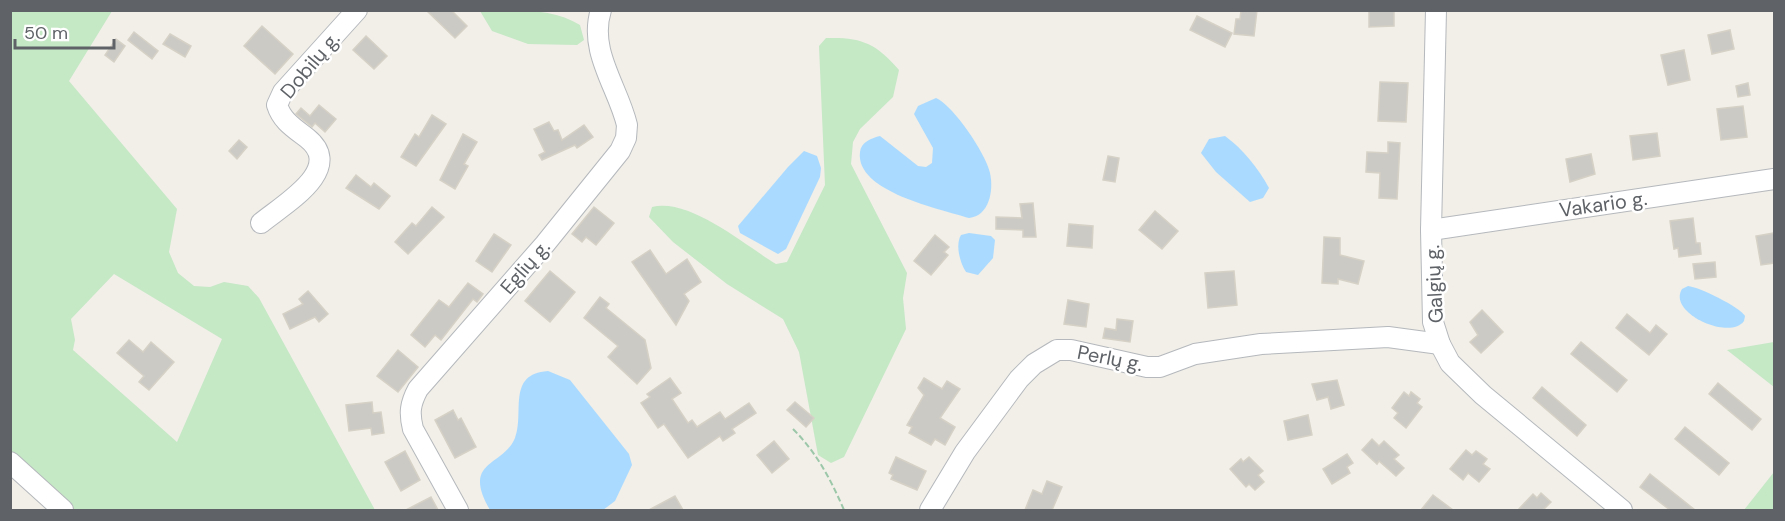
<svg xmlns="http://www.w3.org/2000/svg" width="1785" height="521" font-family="'DM Sans',sans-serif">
	<rect width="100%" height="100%" fill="#f1efe8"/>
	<g fill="#c5e8c5" fill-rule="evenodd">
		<path d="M10 11H112L69 81 177 209 169 252 178 273 194 286 210 287 224 282 248 286 259 298 375 510H72L11 452ZM114 274 222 339 177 442 73 350 75 340 71 319Z"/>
		<path d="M480 11C512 10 552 7 580 25L584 40 577 45 528 44 492 31Z"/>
		<path d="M826 38C861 37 876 43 899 70L893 97 860 129 853 142 851 164 907 273 903 298 906 329 844 457 831 463 818 455 799 352 783 319 727 284 673 242 649 217 652 207C690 198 743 244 776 264L787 262 825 185 819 46Z"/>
		<path d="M1774 342V387L1727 350Z"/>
		<path d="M1774 472V510H1744Z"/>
	</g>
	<g fill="#aadaff">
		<path d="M936 98C953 105 986 154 990 173 994 191 989 216 969 218 941 209 855 192 860 152 861 142 872 138 880 136L918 166 926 167 932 163 933 148 914 114 918 106Z"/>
		<path d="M1225 136C1243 149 1258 168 1269 188L1263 198 1250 202 1216 172 1201 153 1209 139Z"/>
		<path d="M804 151 817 156 821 168 820 177 786 249 778 254 740 233 738 226 788 167Z"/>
		<path d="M969 233 991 236 995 240 993 258 978 275 966 272C960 263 955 245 961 235Z"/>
		<path d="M1688 286C1699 287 1740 307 1745 316L1744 321C1730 341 1667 313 1682 289Z"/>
		<path d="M548 371 570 380 629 454 632 465 615 501 603 510H490C461 460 503 467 515 438 525 413 506 374 548 371Z"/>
	</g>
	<g fill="#cccac5" stroke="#d6d1c6" stroke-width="1.5">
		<path d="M426 10H451L467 26 455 38Z"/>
		<path d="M1241 10H1257L1254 36 1234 34 1236 19H1240Z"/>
		<path d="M1369 10H1394V26L1369 27Z"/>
		<path d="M1197 16 1232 33 1225 47 1190 30Z"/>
		<path d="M262 26 293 54 275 74 244 46Z"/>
		<path d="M1730 30 1734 49 1712 54 1708 35Z"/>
		<path d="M134 32 158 51 152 59 128 40Z"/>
		<path d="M170 34 191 46 185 57 163 44Z"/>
		<path d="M366 36 387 56 374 69 353 50Z"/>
		<path d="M116 39 125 46 114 62 105 55Z"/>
		<path d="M1684 50 1690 80 1668 85 1661 55Z"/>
		<path d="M1380 82 1408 83 1406 122 1378 121Z"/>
		<path d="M1748 83 1750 95 1738 97 1736 86Z"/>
		<path d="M319 105 336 119 325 132 315 123 312 127 296 114 301 108 310 116Z"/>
		<path d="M1743 106 1747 137 1721 140 1717 109Z"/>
		<path d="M432 115 446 124 416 166 401 157 415 134 419 137Z"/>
		<path d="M549 122 554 131 558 130 562 140 584 125 593 137 577 148 575 145 542 160 539 155 545 152 534 129Z"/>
		<path d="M1657 133 1660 156 1633 160 1630 136Z"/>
		<path d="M463 134 477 142 464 164 468 166 455 189 440 180Z"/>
		<path d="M239 140 247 147 237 159 229 151Z"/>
		<path d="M1388 142 1400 143 1397 199 1379 198 1380 173 1366 172 1367 152 1388 153Z"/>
		<path d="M1591 154 1595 174 1570 182 1566 159Z"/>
		<path d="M1108 156 1119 158 1115 182 1103 180Z"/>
		<path d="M356 175 371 187 374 183 390 196 379 209 346 188Z"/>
		<path d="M1033 203 1036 237H1023V230L996 229V217L1022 218 1020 204Z"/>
		<path d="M432 207 444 217 408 254 395 242 412 223 416 226Z"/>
		<path d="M594 207 614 223 596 245 586 237 582 242 572 234Z"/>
		<path d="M1155 211 1178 231 1162 249 1139 230Z"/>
		<path d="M1693 218 1696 243H1700L1701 254 1679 257 1678 248 1674 249 1670 221Z"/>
		<path d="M1069 224 1093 226 1092 248 1067 246Z"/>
		<path d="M1774 233V263L1761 265 1756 236Z"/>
		<path d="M494 234 511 245 492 272 476 261Z"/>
		<path d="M935 235 949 247 944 252 948 255 931 275 914 261Z"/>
		<path d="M1324 237 1340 238V255L1364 261 1358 284 1338 279V284L1322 283Z"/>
		<path d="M650 250 666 274 687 259 701 282 684 294 689 301 676 325 632 262Z"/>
		<path d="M1715 262 1716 277 1695 279 1693 264Z"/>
		<path d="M550 271 575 292 550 322 525 301Z"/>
		<path d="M1234 271 1237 305 1208 308 1205 273Z"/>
		<path d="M468 283 483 294 477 302 473 299 441 340 435 335 425 347 411 335 439 300 449 307Z"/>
		<path d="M308 291 328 314 319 322 315 317 290 329 283 314 303 304 299 299Z"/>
		<path d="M600 297 609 304 606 308 645 340 651 368 637 384 608 357 618 346 584 318Z"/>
		<path d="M1068 300 1089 304 1086 327 1064 324Z"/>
		<path d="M1482 310 1503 332 1481 353 1470 342 1478 335 1470 322Z"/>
		<path d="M1627 314 1650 333 1656 325 1667 334 1649 355 1616 328Z"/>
		<path d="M1117 319 1133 321 1130 342 1103 338 1105 328 1116 330Z"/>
		<path d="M129 340 143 352 151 342 174 362 149 390 139 382 144 376 117 353Z"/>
		<path d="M1581 342 1627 380 1617 392 1571 354Z"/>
		<path d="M398 350 418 367 398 392 377 376Z"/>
		<path d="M670 378 681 393 672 399 688 423 692 420 697 427 720 412 725 419 749 403 756 413 732 429 735 433 723 441 720 436 688 458 664 424 658 428 641 403 650 397 647 394Z"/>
		<path d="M924 378 942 389 947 381 960 389 940 418 955 427 945 445 935 439 931 445 909 433 912 427 907 425 924 395 918 388Z"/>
		<path d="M1337 380 1344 405 1331 409 1328 397 1317 400 1312 384Z"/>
		<path d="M1718 383 1761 419 1752 430 1709 394Z"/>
		<path d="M1542 387 1586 425 1577 436 1533 398Z"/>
		<path d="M1404 392 1409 396 1411 392 1420 399 1417 403 1422 407 1406 428 1394 418 1398 413 1392 408Z"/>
		<path d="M372 402 373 413 381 412 384 433 372 435 371 428 349 431 346 405Z"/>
		<path d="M795 402 814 418 806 427 787 410Z"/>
		<path d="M453 410 458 420 461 418 476 447 455 458 435 420Z"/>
		<path d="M1308 415 1312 435 1288 440 1284 421Z"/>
		<path d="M1685 427 1729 463 1719 475 1675 439Z"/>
		<path d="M1372 439 1379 446 1384 441 1399 455 1394 459 1404 468 1396 476 1379 461 1377 464 1362 450Z"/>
		<path d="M774 441 789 459 772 473 757 455Z"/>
		<path d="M1466 450 1472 455 1476 451 1487 459 1483 464 1490 469 1479 482 1468 473 1463 480 1450 469Z"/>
		<path d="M405 451 420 480 401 491 385 462Z"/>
		<path d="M1347 454 1353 463 1347 467 1350 473 1332 484 1323 469Z"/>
		<path d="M896 457 926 471 917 490 891 479 893 475 889 473Z"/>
		<path d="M1249 457 1263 471 1258 475 1264 482 1255 490 1249 484 1246 487 1230 469 1241 459 1243 462Z"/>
		<path d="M1650 474 1695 510H1670L1640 487Z"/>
		<path d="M1047 481 1062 487 1052 510H1025L1033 490 1042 494Z"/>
		<path d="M1541 493 1551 502 1543 510H1518L1533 494 1537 498Z"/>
		<path d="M1433 495 1453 510H1421Z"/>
		<path d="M675 496 683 510H649Z"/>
		<path d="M431 497 438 510H406Z"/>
	</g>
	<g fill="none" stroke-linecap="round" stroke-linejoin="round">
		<defs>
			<g id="minor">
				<path d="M1436 10 1431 230 1433 322 1440 344 1450 363 1483 395 1622 510"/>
				<path d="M261 223C284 204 346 169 307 138 294 128 282 121 277 105L283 92 357 10"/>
				<path d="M1431 230 1774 179"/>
				<path d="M10 462 63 510"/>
				<path d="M458 510 413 429C409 413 410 404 418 389L545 244 620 151 626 138 627 125C618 87 588 51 601 10"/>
				<path d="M930 510 965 452 1019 379 1034 364 1057 350H1071L1147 367H1160L1195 354 1261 344 1388 337 1440 344"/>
			</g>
		</defs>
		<use href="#minor" stroke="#b5b8bc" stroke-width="22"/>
		<path stroke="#9cc7a9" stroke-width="2" stroke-dasharray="6 3" stroke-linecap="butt" d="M793 429C817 453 831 480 844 510"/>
		<use href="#minor" stroke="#fff" stroke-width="20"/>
	</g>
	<g text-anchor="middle" stroke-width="5" stroke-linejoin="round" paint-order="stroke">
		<g font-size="20" fill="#5f6368" stroke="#fff">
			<text transform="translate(310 65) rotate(-50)" y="7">Dobilų g.</text>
			<text transform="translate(1603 204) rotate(-8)" y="7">Vakario g.</text>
			<text transform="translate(525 267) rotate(-49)" y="7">Eglių g.</text>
			<text transform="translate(1434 284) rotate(-93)" y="7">Galgių g.</text>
			<text transform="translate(1110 358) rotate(11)" y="7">Perlų g.</text>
		</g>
	</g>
	<rect width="1785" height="521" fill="none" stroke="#5f6368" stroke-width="24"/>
	<path d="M15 39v9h99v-9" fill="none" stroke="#5f6368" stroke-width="3"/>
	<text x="24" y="39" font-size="18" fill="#5f6368" stroke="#ffffff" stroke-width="4.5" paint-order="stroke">50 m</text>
</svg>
